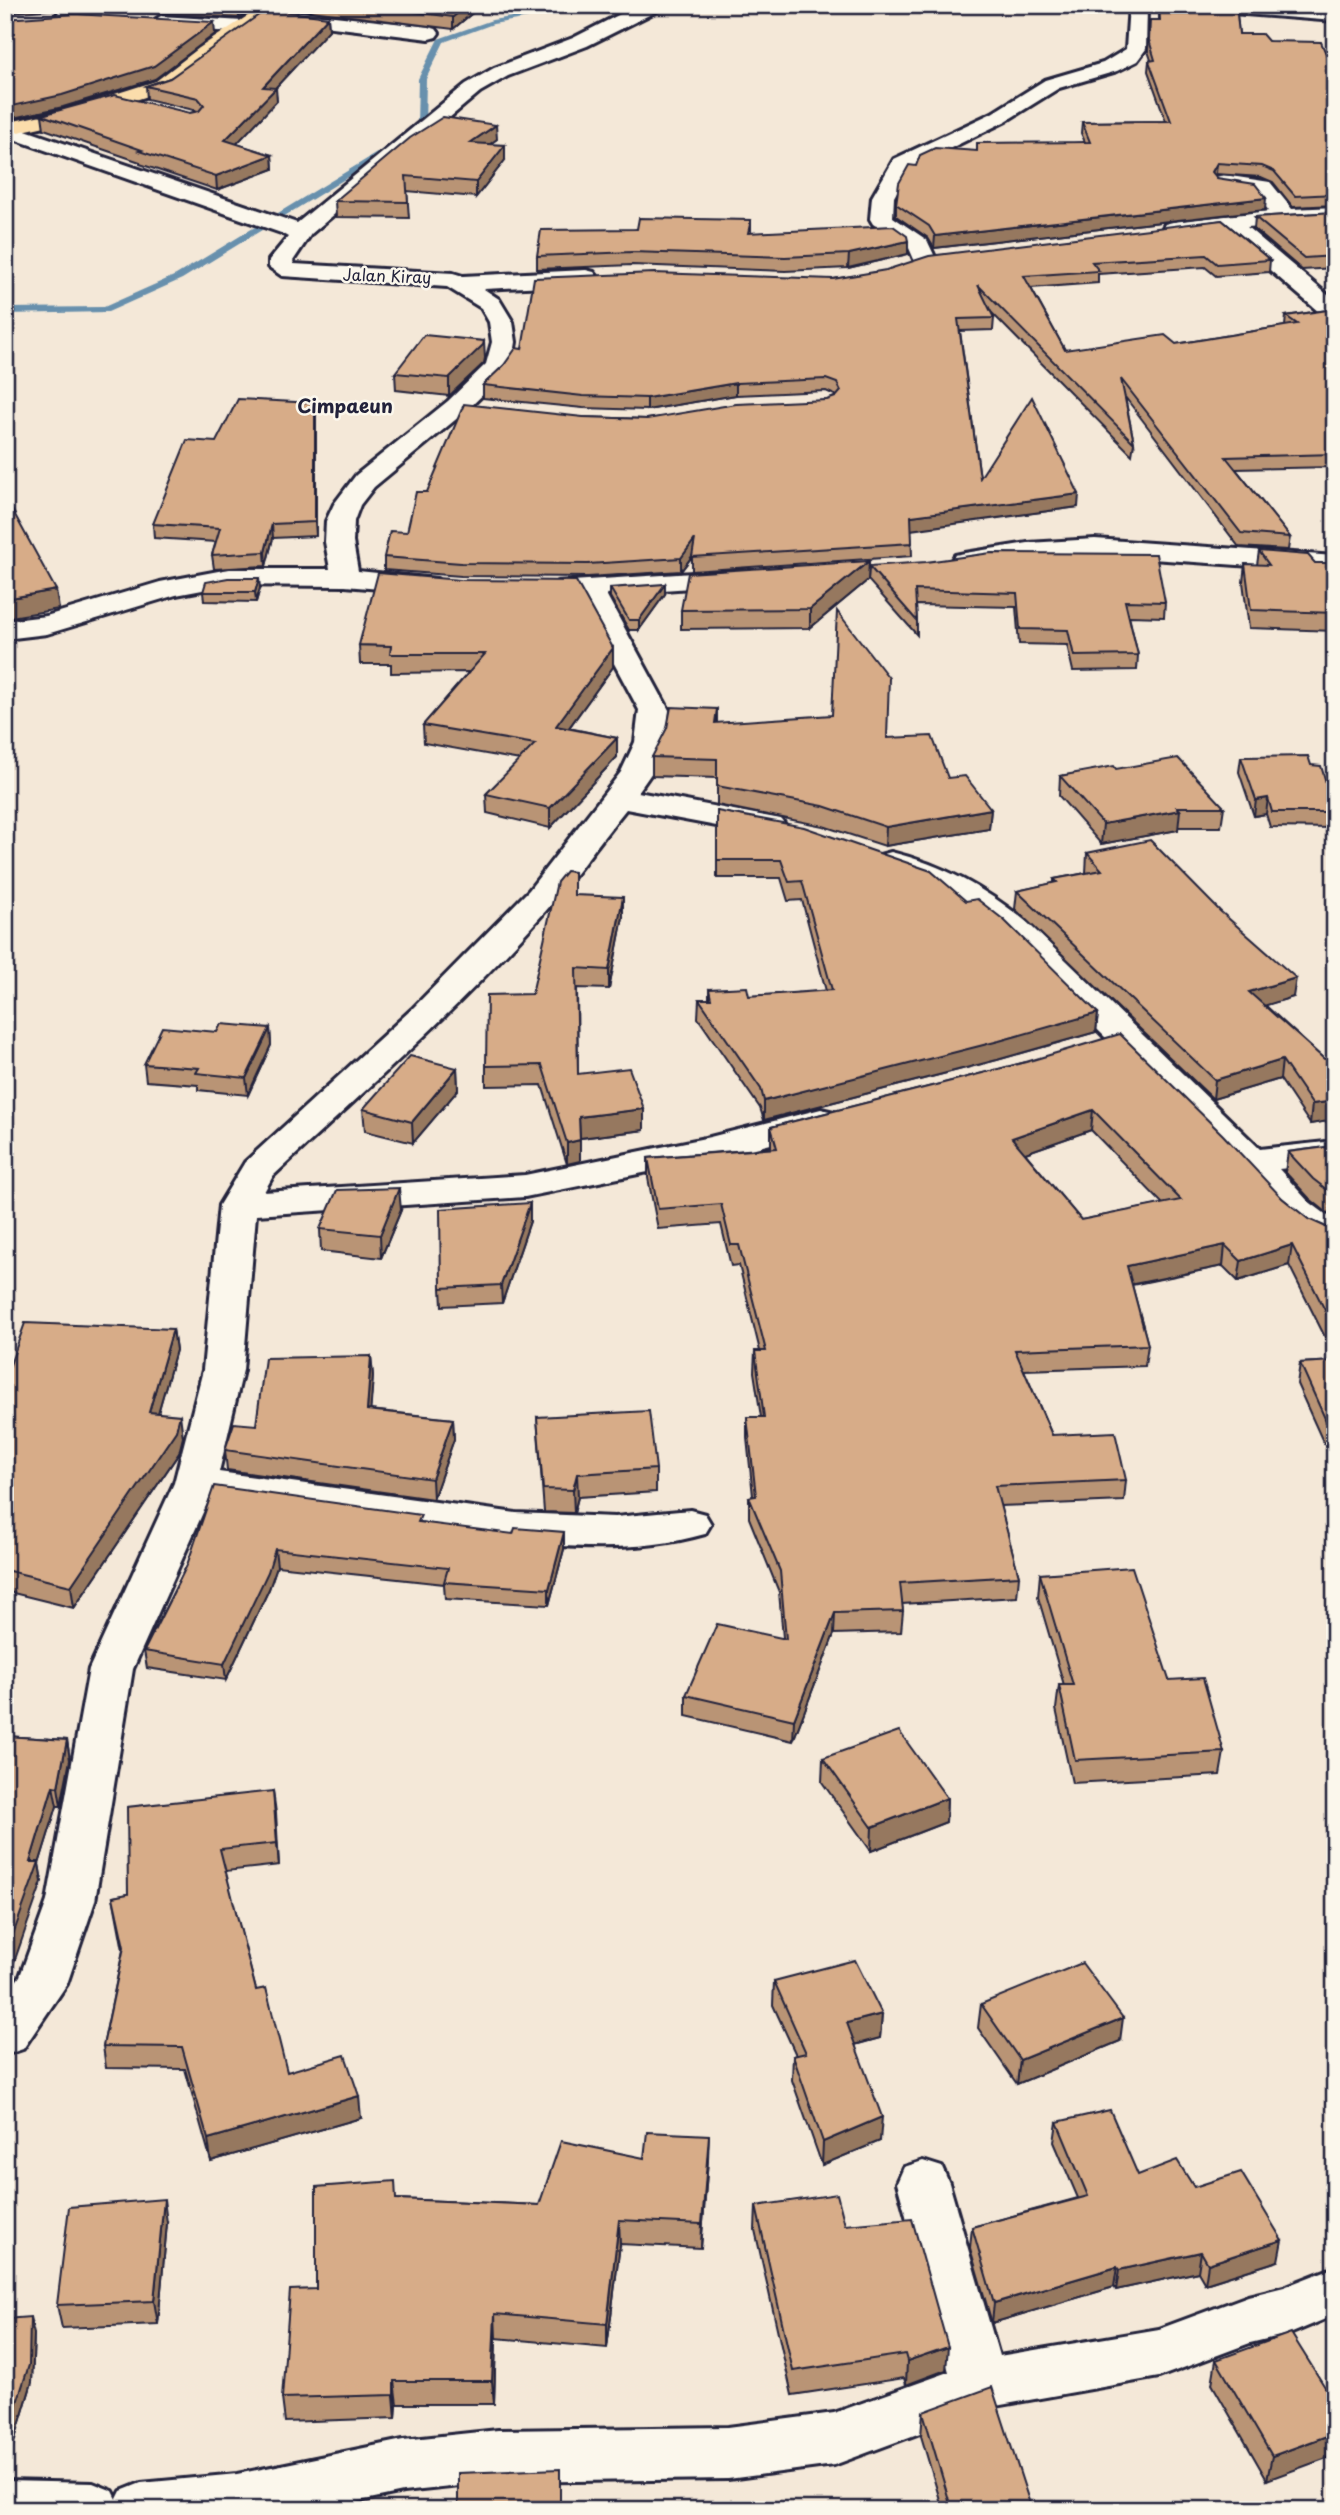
<svg xmlns="http://www.w3.org/2000/svg" width="1340" height="2515" font-family="'Playpen Sans',sans-serif">
	<rect width="100%" height="100%" fill="#f4e8d8"/>
	<filter id="ink" filterUnits="userSpaceOnUse"><feTurbulence type="fractalNoise" baseFrequency=".0143" numOctaves="2"/><feDisplacementMap in="SourceGraphic" scale="14" xChannelSelector="R" yChannelSelector="G"/><feConvolveMatrix kernelMatrix="1 2 1 2 8 2 1 2 1" color-interpolation-filters="sRGB"/></filter>
	<g filter="url(#ink)">
		<g fill="none" stroke-linecap="round" stroke-linejoin="round">
			<g fill="#6890ad" fill-rule="evenodd">
				<path d="M589 5H608L493 24 444 42 426 79 425 127 413 136H407V132L417 126 418 79 438 39 492 20Z"/>
				<path d="M385 148 392 150 182 279 108 312 5 314V308L104 307 176 275Z"/>
			</g>
			<defs>
				<g id="minor">
					<path d="M64 5H85L72 21 65 23 55 17Z"/>
					<path d="M638 5H664L661 9 587 46 508 76 480 92 311 234 293 261 294 264 453 273 463 276 586 270 594 272 598 277 594 282 586 284 484 289 499 299 513 322 516 342 513 360 504 374 466 411 374 487 360 505 354 521 353 542 358 571 437 579 441 585 437 591 427 593 345 586 229 585 176 595 47 634 5 639V621L46 616 160 582 229 569H330L325 542 326 521 334 504 356 475 448 401 486 364 492 342 489 322 481 308 447 287 282 276 269 267V260L288 237 281 233 5 136V123L297 223 466 84 494 68 573 38Z"/>
					<path d="M1129 5H1150L1147 9 1146 49 1137 61 1117 71 1059 88 1006 121 910 168 894 197 893 217 927 240 936 259 932 264H916L909 248 873 224 870 219 872 197 894 159 992 113 1045 80 1103 63 1126 49Z"/>
					<path d="M1197 5H1285L1335 9V21L1207 11Z"/>
					<path d="M275 9 429 27 436 29 439 33 436 37 429 39 268 19 265 15 268 11Z"/>
					<path d="M161 16 243 21 253 27 243 33 154 26 151 22Z"/>
					<path d="M1224 175 1270 182 1292 209 1335 207V221L1247 227 1335 301V320L1326 318 1223 230 1173 236 1165 234 1162 229 1165 224 1173 222 1269 211 1255 193 1216 187 1213 182 1216 177Z"/>
					<path d="M1095 539 1335 556V572L1095 555 1028 559 965 569 955 567 951 561 955 555 965 553 1028 543Z"/>
					<path d="M738 570 748 572 752 578 748 584 606 594 669 710 666 742 652 772 638 792 781 819 786 826 781 833 770 836 626 809C594 848 567 889 533 925 452 1015 361 1094 273 1176L264 1192 525 1175 710 1137 821 1109 834 1112 839 1120 834 1128 712 1159 525 1197 256 1215 243 1370 219 1472 516 1513 615 1517 690 1510 705 1514 711 1524 705 1534C614 1560 512 1542 420 1529 349 1519 279 1509 209 1499L133 1669 95 1901 67 1984 23 2049 5 2055V1996L20 1976 47 1901 89 1669 174 1483 203 1370 219 1205 245 1162 412 1009 529 890 621 772 635 742 639 710 578 596 557 594 553 588 557 582Z"/>
					<path d="M891 852C944 865 986 889 1028 923L1260 1149 1335 1141V1163L1279 1169 1308 1201 1335 1221V1251C1290 1239 1248 1179 1216 1147 1145 1077 1075 1007 1004 937L971 910 931 887 880 869 875 862 880 855Z"/>
					<path d="M923 2161 942 2167 949 2183 999 2356 1159 2329 1248 2296 1284 2287 1335 2267V2315L1292 2333 1250 2343 1159 2377 990 2407 834 2465 728 2479 498 2482 403 2492 317 2510H5V2481L93 2483 113 2491 117 2499 121 2491 141 2483 237 2474 403 2440 498 2430 728 2427 834 2413 949 2372 897 2183 904 2167Z"/>
				</g>
				<path id="major" d="M264 5H288L170 89 76 119 5 135V123L64 110 156 81 199 48Z"/>
			</defs>
			<use href="#minor" stroke="#22223b" stroke-width="6"/>
			<use href="#major" stroke="#22223b" stroke-width="6"/>
			<use href="#minor" fill="#fbf7ec" fill-rule="evenodd"/>
			<use href="#major" fill="#fbddab" fill-rule="evenodd"/>
		</g>
		<g fill="#b99475" stroke="#22223b" stroke-width="2" fill-rule="evenodd">
			<path d="M5 5H259L239 18Z"/>
			<path d="M288 5H482L453 29 288 8Z"/>
			<path d="M681 5H782L781 10 681 8Z"/>
			<path d="M836 5H882L881 13 836 12Z"/>
			<path d="M1159 5H1236L1239 34 1327 56H1335V205L1293 207 1273 182 1261 177 1216 174 1215 176 1217 178 1265 210 934 248 928 238 896 216V204L916 166 977 151 1085 142 1081 133 1082 122 1166 121 1148 71 1149 61 1151 60 1148 51 1150 20H1159Z"/>
			<path d="M328 17 329 30 275 88 277 101 236 144 272 155 273 169 217 190 140 164V162L44 129 42 115 190 113 198 111 147 99 146 86 170 78Z"/>
			<path d="M5 19 215 34 155 79 63 107 13 118 5 116Z"/>
			<path d="M497 139 490 144 505 160 476 197 407 191 409 218 336 217 335 201Z"/>
			<path d="M1335 212V268L1302 270 1254 229 1255 217Z"/>
			<path d="M751 220V233L908 254 848 268 785 271 632 265 537 269V256L637 229Z"/>
			<path d="M1222 220 1270 260 1269 272 1216 276 1205 267 1098 274V283L1031 288 1065 350 1176 344 1285 326 1286 316 1335 309V467L1236 469 1290 537 1288 550 1239 547 1125 397 1134 443 1132 455 990 311 994 318 993 330 960 331 980 478 1078 507 911 529 912 556 692 571V557L681 571 588 577 461 576 384 570V557L407 532 427 492 583 417 647 419 827 400 837 396 826 391 736 395 647 410 583 408 483 398V385L522 349 833 279Z"/>
			<path d="M485 358 484 363 449 396 396 390 395 373Z"/>
			<path d="M315 403 316 417V536L273 538 266 566 214 569 212 555 216 542 154 538 153 524 216 442Z"/>
			<path d="M1259 551 1315 563H1335V631L1249 628 1243 582 1245 564 1257 565Z"/>
			<path d="M869 561 868 580 810 628 681 629V610Z"/>
			<path d="M869 566 1165 602 1164 617 1129 616 1138 655 1137 670 1073 671 1067 645 1019 644 1016 607 916 605 917 621V635L868 580Z"/>
			<path d="M260 588 256 602 204 601 203 592Z"/>
			<path d="M610 588 665 594 639 630H629L610 597Z"/>
			<path d="M359 645 613 648V667L569 728 617 738V757L550 828 487 813 486 794 520 760 424 743 423 725 469 672 391 673V664H360Z"/>
			<path d="M717 709V723L887 738 948 778 991 809 989 829 885 846 823 826 717 805V778L652 776V757Z"/>
			<path d="M1241 757 1311 765 1335 812 1332 828 1270 827 1266 814 1254 816 1239 772Z"/>
			<path d="M1116 769 1224 807 1221 827H1178V830L1101 844 1059 796 1060 776Z"/>
			<path d="M717 811 1098 1013 1096 1032 997 1060 764 1120 760 1108 698 1018 699 999H709V989L749 996 826 991 802 900 788 901 781 878H717Z"/>
			<path d="M1087 853 1293 997 1265 1005 1324 1059 1335 1057V1120L1310 1124 1280 1079 1213 1099 1015 909 1017 891 1054 883V879L1086 873Z"/>
			<path d="M574 895 623 917 609 989 577 988 578 1074 644 1109V1130L580 1138V1161L567 1164 542 1085 486 1086V1066L532 994Z"/>
			<path d="M270 1028 271 1045 248 1095 198 1090V1085L146 1081 144 1064 217 1032Z"/>
			<path d="M1026 1062 1282 1198 1308 1219 1335 1231V1357L1289 1265 1238 1281 1223 1266 1132 1285 1148 1345 1145 1366 1024 1370 1052 1435 1126 1480 1124 1501 1000 1506 1019 1576 1017 1597 902 1604 903 1611 901 1632 834 1634 793 1741 686 1716V1695L783 1638 779 1592 749 1518V1497L753 1496 747 1438V1417H761L754 1372 755 1351H760L739 1265 731 1266 721 1224 658 1229 648 1178V1158L771 1148V1127ZM1091 1130 1163 1204 1081 1220 1025 1153Z"/>
			<path d="M457 1068 458 1090 413 1143 365 1131 363 1109Z"/>
			<path d="M1335 1146V1219L1310 1199 1285 1172 1288 1152Z"/>
			<path d="M530 1203V1221L502 1303 442 1306 441 1288Z"/>
			<path d="M401 1210 381 1258 321 1251 320 1229Z"/>
			<path d="M173 1329 176 1350 158 1413 183 1437 179 1453 74 1608 5 1591V1379Z"/>
			<path d="M371 1356 373 1376 370 1410 453 1419 454 1439 433 1499 227 1470 225 1450 256 1425Z"/>
			<path d="M1335 1361V1443L1324 1444 1297 1384 1300 1363Z"/>
			<path d="M537 1417 656 1469V1492L578 1497 574 1513 544 1512Z"/>
			<path d="M421 1522 564 1549 549 1605 445 1599 444 1584 277 1566 269 1589 226 1680 147 1668 144 1651 187 1565Z"/>
			<path d="M1040 1574 1169 1680 1224 1752 1220 1775 1072 1783 1056 1709 1059 1685H1064L1038 1597Z"/>
			<path d="M5 1736 67 1740 70 1760 61 1806H57L39 1864 42 1882Z"/>
			<path d="M823 1758 947 1798 946 1822 871 1851 822 1782Z"/>
			<path d="M273 1791 279 1865 225 1871 256 1990 287 2072 361 2118 211 2161 185 2069 106 2068 103 2046 123 1950 113 1897 128 1894Z"/>
			<path d="M774 1981 882 2014 880 2038 855 2045 880 2141 822 2165 792 2080 793 2056 796 2055 773 2005Z"/>
			<path d="M981 2004 1120 2041 1017 2084 978 2028Z"/>
			<path d="M1057 2122 1138 2175 1194 2187 1278 2261 1205 2284 1198 2272 1116 2290 1114 2287 992 2323 970 2248 972 2227 1078 2198 1054 2142Z"/>
			<path d="M644 2158 708 2159 701 2248 620 2244 607 2348 496 2338 494 2404H397L396 2418 285 2422 282 2398 316 2289 397 2199 539 2205Z"/>
			<path d="M756 2206 845 2225 946 2370 906 2385 904 2378 792 2395 755 2230Z"/>
			<path d="M167 2223 158 2324 62 2328 57 2305Z"/>
			<path d="M5 2319 34 2334 32 2382 9 2459 5 2458Z"/>
			<path d="M1216 2360 1335 2403 1267 2480 1212 2384Z"/>
			<path d="M923 2412 1029 2510H943L921 2436Z"/>
		</g>
		<g fill="#96785f" stroke="#22223b" stroke-width="2">
			<path d="M5 5H75V8L5 13Z"/>
			<path d="M240 5H259L239 18 238 6Z"/>
			<path d="M467 5H482L453 29V17Z"/>
			<path d="M328 17 329 30 264 100 263 87Z"/>
			<path d="M214 22 215 34 155 79 63 107 13 118 12 106Z"/>
			<path d="M276 88 277 101 227 154 225 140Z"/>
			<path d="M496 125 497 139 471 158 470 143Z"/>
			<path d="M505 145V160L476 197V182Z"/>
			<path d="M272 155 273 169 217 190 216 176Z"/>
			<path d="M1217 163 1216 174 1211 183 1212 172Z"/>
			<path d="M1266 198 1265 210 934 248 935 236Z"/>
			<path d="M908 241V254L848 268 849 254Z"/>
			<path d="M484 341 485 358 484 363 449 396V378Z"/>
			<path d="M736 383V395L647 410V398Z"/>
			<path d="M315 403 316 417V536L315 522Z"/>
			<path d="M1079 494 1078 507 910 530 911 516Z"/>
			<path d="M272 524 273 538 266 566 265 552Z"/>
			<path d="M695 539V552L681 571V558Z"/>
			<path d="M869 561 868 580 810 628V609Z"/>
			<path d="M259 578 260 588 256 602 255 592Z"/>
			<path d="M665 584V594L639 630V620Z"/>
			<path d="M56 590 59 609 5 618V599Z"/>
			<path d="M613 648V667L557 744 556 726Z"/>
			<path d="M617 738V757L550 828V808Z"/>
			<path d="M1268 798 1266 814 1254 816 1256 800Z"/>
			<path d="M991 809 989 829 885 846 886 827Z"/>
			<path d="M1180 810 1178 830 1101 844 1103 824Z"/>
			<path d="M623 897V917L609 989V970Z"/>
			<path d="M1296 978 1293 997 1247 1011 1249 992Z"/>
			<path d="M1098 1013 1096 1032 997 1060 764 1120V1101Z"/>
			<path d="M270 1028 271 1045 248 1095 246 1078Z"/>
			<path d="M1282 1060 1280 1079 1213 1099 1215 1080Z"/>
			<path d="M457 1068 458 1090 413 1143 412 1122Z"/>
			<path d="M1335 1101V1120L1310 1124 1312 1104Z"/>
			<path d="M644 1109V1130L580 1138 579 1117Z"/>
			<path d="M1093 1110 1091 1130 1011 1158 1012 1138Z"/>
			<path d="M580 1140V1161L567 1164V1143Z"/>
			<path d="M399 1188 401 1210 381 1258 380 1235Z"/>
			<path d="M530 1203V1221L502 1303 501 1285Z"/>
			<path d="M1225 1245 1223 1266 1124 1286 1127 1266Z"/>
			<path d="M1292 1245 1289 1265 1238 1281 1241 1261Z"/>
			<path d="M173 1329 176 1350 152 1434 149 1412Z"/>
			<path d="M371 1356 373 1376 369 1430 367 1410Z"/>
			<path d="M180 1415 183 1437 179 1453 74 1608 71 1586Z"/>
			<path d="M453 1419 454 1439 433 1499 432 1479Z"/>
			<path d="M577 1474 578 1497 574 1513 573 1490Z"/>
			<path d="M564 1532V1549L549 1605V1589Z"/>
			<path d="M275 1549 277 1566 269 1589 226 1680 224 1664Z"/>
			<path d="M835 1613 834 1634 793 1741 794 1720Z"/>
			<path d="M67 1740 70 1760 61 1806 58 1787Z"/>
			<path d="M53 1786 57 1806 39 1864 42 1882 5 1988V1957L30 1862Z"/>
			<path d="M273 1791 276 1813 279 1865 277 1843Z"/>
			<path d="M947 1798 946 1822 871 1851 872 1827Z"/>
			<path d="M882 2014 880 2038 846 2047 847 2023Z"/>
			<path d="M1123 2018 1120 2041 1017 2084 1020 2060Z"/>
			<path d="M359 2096 361 2118 211 2161 208 2139Z"/>
			<path d="M882 2117 880 2141 822 2165 823 2142Z"/>
			<path d="M709 2135 708 2159 701 2248 702 2224Z"/>
			<path d="M164 2199 167 2223 158 2324 154 2301Z"/>
			<path d="M619 2220 620 2244 607 2348V2324Z"/>
			<path d="M1282 2240 1278 2261 1205 2284 1208 2264Z"/>
			<path d="M1201 2252 1198 2272 1116 2290 1119 2270Z"/>
			<path d="M1117 2267 1114 2287 992 2323 994 2303Z"/>
			<path d="M495 2314 496 2338 494 2404 492 2381Z"/>
			<path d="M30 2317 34 2334 32 2382 9 2459 5 2440Z"/>
			<path d="M948 2347 946 2370 906 2385 907 2361Z"/>
			<path d="M394 2381 397 2404 396 2418 394 2395Z"/>
			<path d="M1335 2433V2455L1267 2480 1272 2456Z"/>
			<path d="M1030 2504 1029 2510H1003Z"/>
		</g>
		<g fill="#d7ac88" stroke="#22223b" stroke-width="2" fill-rule="evenodd">
			<path d="M359 5H467L453 17Z"/>
			<path d="M1159 5H1236L1239 34H1262L1268 41 1321 42 1327 56H1335V194L1295 196 1274 171 1262 166 1217 163 1212 172 1217 178 1255 184 1266 198 935 236 929 226 896 204 899 183 909 165 916 166 920 155 935 148 977 151V143L1090 142 1082 122 1171 121 1149 61 1155 60 1149 40 1150 20H1160Z"/>
			<path d="M267 9 328 17 263 87 276 88 225 140 272 155 216 176 139 151 142 150 42 115 115 95 190 113 199 111 204 105 198 98 146 86 170 78Z"/>
			<path d="M74 14 214 22 154 66 62 95 12 106 5 104V19Z"/>
			<path d="M443 117 496 125 470 143 505 145 476 182 406 176 408 202 335 201 410 138Z"/>
			<path d="M1335 212V256L1304 258 1255 217Z"/>
			<path d="M639 218 751 220 748 233 893 226 907 236 908 241 849 254 785 257 632 252 537 256 541 230 637 229Z"/>
			<path d="M1222 220 1270 260 1217 264 1206 255 1092 262 1099 271 1024 276 1065 350 1165 335 1176 344 1297 324 1286 316 1335 309V454L1226 457 1290 537 1241 533 1121 379 1134 443 978 285 994 318 958 319 980 478 1032 397 1079 494 911 516 912 543 692 557 695 539 681 558 588 564 461 563 384 557 390 531 407 532 416 492H427L464 404 583 417 647 419 736 404 827 400 836 397 841 391 837 383 826 379 736 383 647 398 583 396 483 385 504 365 516 348 522 349 534 278 654 273 833 279 886 270 929 256Z"/>
			<path d="M424 335 484 341 483 345 449 378 395 373Z"/>
			<path d="M238 399 315 403V522L272 524 265 552 212 555 220 528 153 524 187 440 216 442Z"/>
			<path d="M9 504 56 590 5 599V557Z"/>
			<path d="M1259 551 1308 555 1315 563H1335V613L1251 610 1245 564 1269 565Z"/>
			<path d="M991 553 1156 554 1165 602 1125 601 1138 655 1074 656 1068 630 1020 629 1017 593 915 590 917 621 869 566 926 562Z"/>
			<path d="M869 561 810 609 681 610 688 573Z"/>
			<path d="M378 573 460 580 576 581 613 648 556 726 617 738 550 808 486 794 535 744 423 725 485 654H390L391 646 359 645Z"/>
			<path d="M228 578H259L255 592H203L206 582Z"/>
			<path d="M665 584 639 620H629L610 588Z"/>
			<path d="M837 611 889 678 887 738 932 736 948 778 965 776 991 809 886 827 823 806 717 786V759L652 757 667 728 671 707 717 709 715 723 832 715Z"/>
			<path d="M1308 756 1311 765 1321 766 1335 812H1272L1268 798 1256 800 1241 757Z"/>
			<path d="M1178 758 1224 807H1177L1180 810 1103 824 1060 776 1114 766 1116 769Z"/>
			<path d="M717 811 804 827 931 871 966 901 977 899 1004 920 1098 1013 999 1041 764 1101 761 1089 699 999H711L709 989 747 987 749 996 832 990 802 881 789 882 781 860H717Z"/>
			<path d="M1150 840 1220 911 1296 978 1249 992 1324 1059 1335 1057V1101L1312 1104 1282 1060 1215 1080 1017 891 1057 882 1054 879 1102 870 1087 853Z"/>
			<path d="M566 871 574 872V895L623 897 609 970 576 968 578 1074 629 1068 644 1109 579 1117 580 1140 567 1143 542 1065 486 1066 487 995 532 994 557 882Z"/>
			<path d="M221 1024 270 1028 246 1078 196 1073 199 1068 144 1064 162 1027 217 1032Z"/>
			<path d="M1120 1034 1223 1135 1282 1198 1308 1219 1335 1231V1330L1292 1245 1241 1261 1225 1245 1127 1266 1148 1345 1015 1350 1052 1435 1115 1432 1126 1480 995 1486 1019 1576 900 1583 903 1611 835 1613 794 1720 686 1695 717 1624 786 1639 780 1571 749 1497 756 1496 747 1417H764L755 1351H766L739 1245H731L721 1204 658 1209 648 1158 777 1148 771 1127 1026 1062ZM1093 1110 1181 1200 1081 1220 1012 1138Z"/>
			<path d="M410 1056 457 1068 412 1122 363 1109Z"/>
			<path d="M1335 1146V1196L1313 1179 1288 1152Z"/>
			<path d="M399 1188 380 1235 320 1229 337 1190Z"/>
			<path d="M530 1203 501 1285 441 1288 440 1209Z"/>
			<path d="M25 1323 173 1329 149 1412 180 1415 176 1431 71 1586 5 1570V1379Z"/>
			<path d="M371 1356 367 1410 453 1419 432 1479 225 1450 234 1423 256 1425 265 1358Z"/>
			<path d="M1335 1361V1423H1327L1300 1363Z"/>
			<path d="M649 1411 656 1469 577 1474 573 1490 543 1489 537 1417Z"/>
			<path d="M214 1486 421 1515 418 1522 513 1534 515 1528 564 1532 549 1589 444 1582 448 1568 275 1549 268 1572 224 1664 144 1651 187 1565Z"/>
			<path d="M1132 1567 1169 1680 1203 1678 1224 1752 1075 1760 1059 1685H1073L1040 1574Z"/>
			<path d="M899 1731 947 1798 872 1827 823 1758Z"/>
			<path d="M5 1736 67 1740 58 1787 53 1786 30 1862H39L5 1957Z"/>
			<path d="M273 1791 277 1843 220 1849 256 1990 266 1988 287 2072 345 2055 359 2096 208 2139 182 2047 103 2046 124 1947 113 1897 128 1894 127 1807Z"/>
			<path d="M855 1960 882 2014 847 2023 882 2117 823 2142 793 2056 806 2053 774 1981Z"/>
			<path d="M1082 1963 1123 2018 1020 2060 981 2004Z"/>
			<path d="M1110 2110 1138 2175 1177 2160 1194 2187 1241 2172 1282 2240 1208 2264 1201 2252 1119 2270 1117 2267 994 2303 972 2227 1088 2196 1057 2122Z"/>
			<path d="M647 2132 709 2135 702 2224 619 2220 607 2324 495 2314 492 2381H394V2395L282 2398 290 2290 316 2289V2187L395 2181 396 2199 539 2205 561 2141 644 2158Z"/>
			<path d="M837 2194 845 2225 912 2219 948 2347 907 2361 905 2354 793 2371 756 2206Z"/>
			<path d="M164 2199 154 2301 57 2305 69 2207Z"/>
			<path d="M30 2317 29 2365 5 2440V2319Z"/>
			<path d="M1291 2333 1335 2403V2433L1272 2456 1216 2360Z"/>
			<path d="M992 2387 1030 2504 1003 2510H952L923 2412Z"/>
			<path d="M560 2469V2510H458V2473Z"/>
			<path d="M1043 2504 1066 2510H1042Z"/>
		</g>
	</g>
	<g text-anchor="middle" stroke-width="5" stroke-linejoin="round" paint-order="stroke">
		<g font-size="16" fill="#22223b" stroke="#fbf7ec">
			<text transform="translate(387 276) rotate(2)" y="6">Jalan Kiray</text>
		</g>
		<g font-size="19" font-weight="bold" fill="#22223b" stroke="#fbf7ec">
			<text x="345" y="413">Cimpaeun</text>
		</g>
	</g>
	<rect width="1340" height="2515" fill="none" stroke="#fbf7ec" stroke-width="28"/>
	<rect x="14" y="14" width="1312" height="2487" fill="none" stroke="#22223b" stroke-width="2.5" filter="url(#ink)"/>
</svg>
